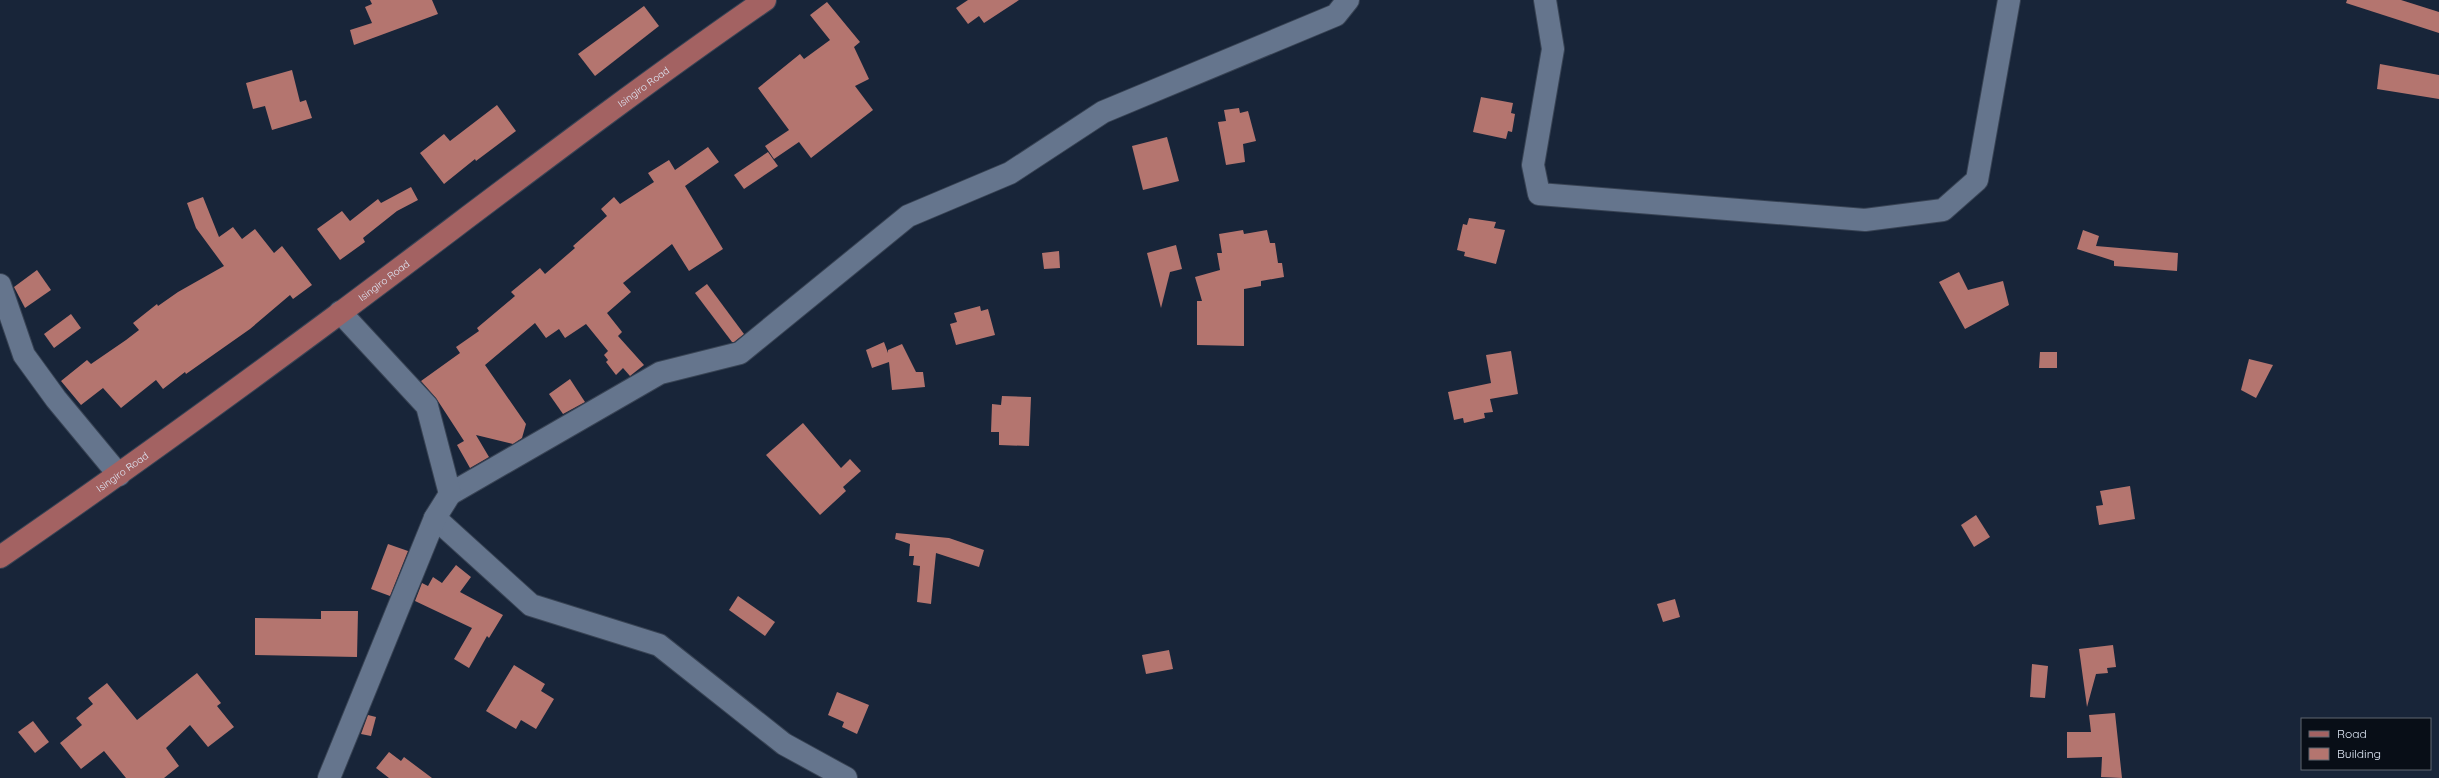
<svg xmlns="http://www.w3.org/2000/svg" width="2439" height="778" font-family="Quicksand,sans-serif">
	<rect width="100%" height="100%" fill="#182539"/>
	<g fill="#b4756f">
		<path d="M370 0H432L438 14 354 45 350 30 372 23 365 7 372 4Z"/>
		<path d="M968 0H1019L984 23 979 16 968 24 956 8Z"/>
		<path d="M2347 0H2401L2439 12V33L2346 3Z"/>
		<path d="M827 2 860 42 854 47 869 79 855 86 873 110 811 158 799 142 774 159 765 146 789 130 758 88 800 54 804 59 830 40 810 15Z"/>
		<path d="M644 6 659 26 595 76 578 54Z"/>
		<path d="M2380 64 2439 75V99L2377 89Z"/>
		<path d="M292 70 300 102 306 100 312 118 272 130 265 106 253 109 246 83Z"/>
		<path d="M1481 97 1513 103 1511 113 1515 114 1512 132 1508 131 1506 139 1473 132Z"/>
		<path d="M497 105 516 131 476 161 475 159 444 184 420 153 444 134 450 141Z"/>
		<path d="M1239 108 1240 113 1248 111 1256 141 1243 144 1245 162 1226 165 1218 122 1226 121 1224 110Z"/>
		<path d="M1167 137 1179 181 1143 190 1132 146Z"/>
		<path d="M708 147 719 162 685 186 723 249 689 271 672 244 623 283 631 292 607 313 622 332 618 336 644 365 630 376 623 368 616 375 606 362 608 360 604 355 608 351 586 324 565 338 559 329 546 338 535 323 485 365 526 424 522 438 513 444 476 435 489 457 470 468 457 445 464 441 436 398 421 381 460 353 456 347 479 331 477 328 515 296 511 292 540 268 545 274 575 248 573 246 607 216 601 209 614 197 620 204 654 182 648 173 669 160 675 170Z"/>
		<path d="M768 152 778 166 744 189 734 175Z"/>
		<path d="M411 187 418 200 397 211 363 238 365 242 340 260 317 229 342 211 350 221 378 199 381 203Z"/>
		<path d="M203 197 219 237 233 227 242 239 255 229 274 253 282 246 312 285 293 299 290 295 250 329 186 374 185 372 163 389 156 380 121 408 103 388 81 405 61 381 87 360 91 364 126 340 139 330 133 323 157 304 158 306 178 292 224 266 196 228 187 203Z"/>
		<path d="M1469 218 1496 222 1494 228 1505 230 1496 264 1464 256 1465 252 1457 250 1463 224 1467 225Z"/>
		<path d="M1243 230 1244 234 1267 230 1270 243H1275L1278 263H1282L1284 277 1261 281V286L1244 289V346L1197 345V301H1202L1195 277 1220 270 1217 253H1222L1219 234Z"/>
		<path d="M2083 230 2099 236 2096 246 2178 253 2177 271 2114 266V261L2077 249Z"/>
		<path d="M1176 245 1182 269 1170 272 1161 308 1147 253Z"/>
		<path d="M1059 251 1060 268 1044 269 1042 253Z"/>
		<path d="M37 270 51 290 25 308 14 287Z"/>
		<path d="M1959 272 1968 290 2003 281 2009 305 1965 329 1939 282Z"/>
		<path d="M707 284 744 334 734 342H732L695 293Z"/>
		<path d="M980 306 981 311 988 309 995 335 956 345 950 324 957 322 954 313Z"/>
		<path d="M71 314 81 328 54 348 44 334Z"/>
		<path d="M884 342 888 353V350L902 344 916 372H923L925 387 892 390 889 362 872 368 866 350Z"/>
		<path d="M1511 351 1518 394 1490 399 1493 412 1484 413 1485 418 1464 423 1463 418 1454 420 1448 392 1491 383 1486 355Z"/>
		<path d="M2040 352H2057V368H2039Z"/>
		<path d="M2249 359 2273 365 2256 398 2241 390Z"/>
		<path d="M570 379 585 402 563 414 549 394Z"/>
		<path d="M1002 396 1031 397 1029 446 999 445V432H991L992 404 1001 405Z"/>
		<path d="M803 423 841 468 850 459 861 471 843 487 846 491 820 515 766 455Z"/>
		<path d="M2130 486 2135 519 2099 525 2096 506 2103 505 2100 491Z"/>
		<path d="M1976 515 1990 537 1974 547 1961 525Z"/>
		<path d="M896 533 949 538 984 550 979 567 936 553 931 604 917 602 920 566 913 565 914 556H909L910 544 895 539Z"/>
		<path d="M388 544 408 551 390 596 371 589Z"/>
		<path d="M456 565 471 577 460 592 503 615 489 638 487 636 469 668 454 659 472 628 415 601 422 583 428 586 433 577 442 583Z"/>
		<path d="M738 596 775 622 765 636 729 610Z"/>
		<path d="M1675 599 1680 617 1663 622 1657 604Z"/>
		<path d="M321 611H358L357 657 255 655V618L321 619Z"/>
		<path d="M2113 645 2116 667 2107 668 2108 673 2096 674 2087 707 2079 649Z"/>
		<path d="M1169 650 1173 669 1146 674 1142 655Z"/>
		<path d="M2032 664 2048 666 2045 698 2030 697Z"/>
		<path d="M514 665 545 684 541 691 554 699 536 729 521 720 516 729 486 711Z"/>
		<path d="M197 673 221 703 217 706 234 727 208 747 190 725 166 748 179 766 164 778H126L104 751 81 769 60 743 82 725 76 718 93 704 88 698 107 683 137 720Z"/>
		<path d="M837 692 869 705 857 734 842 727 844 722 828 715Z"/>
		<path d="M2115 713 2122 778 2101 777 2102 757 2067 758V732H2091L2089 715Z"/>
		<path d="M368 715 376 717 371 736 361 734Z"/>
		<path d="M33 721 49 742 35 753 18 732Z"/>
		<path d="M389 752 401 761 404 757 432 778H389L376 768Z"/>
	</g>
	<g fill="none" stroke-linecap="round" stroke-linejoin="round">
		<defs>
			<g id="street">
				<path d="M1545 0 1553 49 1533 165 1539 194 1865 220 1943 210 1977 180 2009 0"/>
				<path d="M0 285 24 355 56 399 119 475"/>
				<path d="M450 494 660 373 740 353 908 216 1010 173 1103 112 1336 15 1348 0"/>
				<path d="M435 518 531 605 659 645 784 744 846 778"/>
				<path d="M329 778 435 518 450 494 427 406 340 312"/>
			</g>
			<g id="primary">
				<path id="s1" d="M0 557C115 478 228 396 340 313 481 208 620 100 765 0"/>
			</g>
		</defs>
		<use href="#street" stroke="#384354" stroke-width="24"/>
		<use href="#primary" stroke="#384354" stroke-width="24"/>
		<use href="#street" stroke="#65758d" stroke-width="22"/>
		<use href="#primary" stroke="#a36262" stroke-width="22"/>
	</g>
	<g text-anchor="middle" stroke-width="4" stroke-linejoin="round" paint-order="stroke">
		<g font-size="10" fill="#e0e9f7" stroke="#080e17">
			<text dy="4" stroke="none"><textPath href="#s1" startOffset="797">Isingiro Road</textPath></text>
			<text dy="4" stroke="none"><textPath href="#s1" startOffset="473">Isingiro Road</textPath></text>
			<text dy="4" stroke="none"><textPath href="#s1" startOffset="149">Isingiro Road</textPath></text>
		</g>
	</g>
	<rect x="2301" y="718" width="130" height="52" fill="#080e17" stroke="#5e6671"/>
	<rect x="2309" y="731" width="20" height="6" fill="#a36262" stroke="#5e6671"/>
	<text x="2337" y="738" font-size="12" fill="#e0e9f7">Road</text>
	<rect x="2309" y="748" width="20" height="12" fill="#b4756f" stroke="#5e6671"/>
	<text x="2337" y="758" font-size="12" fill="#e0e9f7">Building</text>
</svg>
